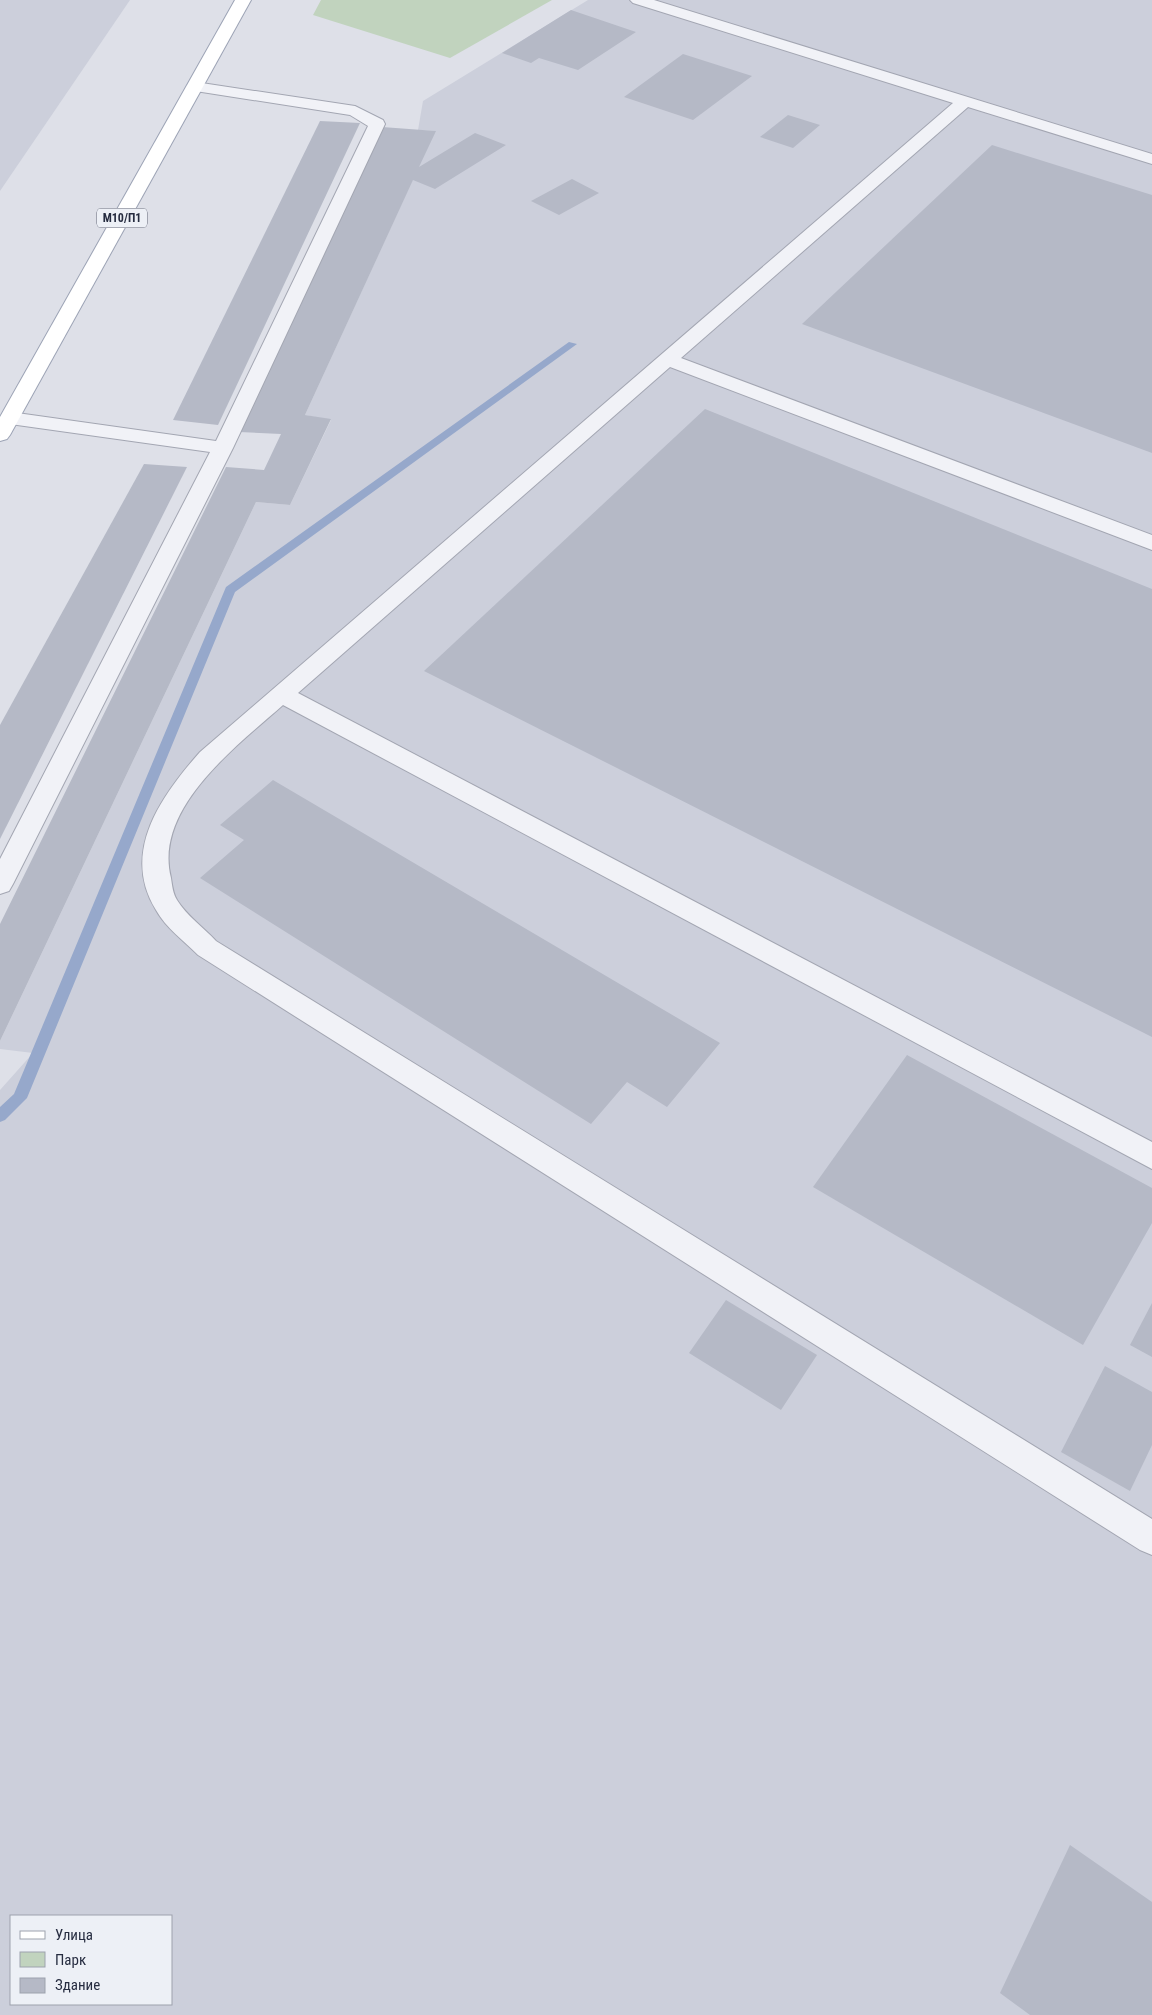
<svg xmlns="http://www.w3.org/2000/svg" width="1152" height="2015" font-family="'Roboto Condensed',sans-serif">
	<rect width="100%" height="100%" fill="#dee0e8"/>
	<g fill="#cccfdb" fill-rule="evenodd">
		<path d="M0 0H130L0 191Z"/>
		<path d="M588 0H1152V2015H0V1090L33 1053 0 1049V1041L256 502 290 505 331 420 305 415 435 131 418 130 423 101ZM11 1916H171V2004H11Z"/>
	</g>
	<path fill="#c1d3be" d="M321 0H552L450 58 313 15Z"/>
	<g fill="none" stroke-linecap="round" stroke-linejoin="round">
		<path fill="#96a8cb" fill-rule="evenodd" d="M569 342 577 344 235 592 27 1098 5 1120 0 1122V1107L14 1094 226 587Z"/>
	</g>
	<g fill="#b5b9c6">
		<path d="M571 10 636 32 578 70 539 58 531 63 502 53Z"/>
		<path d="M683 54 752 76 693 120 624 97Z"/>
		<path d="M788 115 820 125 793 148 760 137Z"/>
		<path d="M320 121 360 123 218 425 173 420Z"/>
		<path d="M382 127 436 131 419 167 475 133 506 145 435 189 413 180 305 415 331 419 290 505 256 502 0 1041V924L226 467 264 470 281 434 239 432Z"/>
		<path d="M992 145 1152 195V453L802 324Z"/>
		<path d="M572 179 599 193 559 215 531 201Z"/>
		<path d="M705 409 1152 589V1037L424 671Z"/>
		<path d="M144 464 187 467 0 839V725Z"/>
		<path d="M273 780 720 1043 667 1107 627 1082 591 1124 200 878 244 840 220 825Z"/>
		<path d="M907 1055 1152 1188V1223L1083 1345 813 1187Z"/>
		<path d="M726 1300 817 1355 781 1410 689 1353Z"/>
		<path d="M1152 1303V1357L1130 1345Z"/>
		<path d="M1105 1366 1152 1392V1445L1130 1491 1061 1452Z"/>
		<path d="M1070 1845 1152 1902V2015H1030L1000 1993Z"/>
	</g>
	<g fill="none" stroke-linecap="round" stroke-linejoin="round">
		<defs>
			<g id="minor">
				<path d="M630 0H654L1152 154V164L968 107 681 358 1152 535V550L670 367 298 693 1152 1142V1169L283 705C237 746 153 808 171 878 172 885 173 894 177 900 186 915 204 928 216 941L1152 1519V1555L1140 1550 198 955C184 941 166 928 156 910 120 852 162 795 200 752L953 103 633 3Z"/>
				<path d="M195 82 355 106 383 120 385 124 233 448 13 884 9 891 0 894V859L210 452 10 424 3 422 0 418 3 414 10 412 216 441 368 126 350 115 189 90 187 87Z"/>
			</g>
			<path id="major" d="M235 0H251L10 435 7 439 0 441V417Z"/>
		</defs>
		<use href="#minor" stroke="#a3a6b2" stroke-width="2"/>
		<use href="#major" stroke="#9ca3b5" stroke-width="2"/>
		<use href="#minor" fill="#f1f2f7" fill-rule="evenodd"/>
		<use href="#major" fill="#fff" fill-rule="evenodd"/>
	</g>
	<g text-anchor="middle" stroke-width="4.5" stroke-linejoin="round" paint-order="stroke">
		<rect fill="#edf0f6" stroke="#626777" stroke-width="1" x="97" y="208.5" width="50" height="19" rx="4"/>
		<g font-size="12" font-weight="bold" fill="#262c40">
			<text x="122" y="222">М10/П1</text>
		</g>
	</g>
	<rect x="10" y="1915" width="162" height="90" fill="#edf0f6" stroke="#9da2ad"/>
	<rect x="20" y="1931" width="25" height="8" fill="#ffffff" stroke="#9da2ad"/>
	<text x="55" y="1940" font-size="15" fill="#262c40">Улица</text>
	<rect x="20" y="1952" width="25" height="15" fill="#c1d3be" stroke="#9da2ad"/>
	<text x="55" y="1965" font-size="15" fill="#262c40">Парк</text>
	<rect x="20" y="1978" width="25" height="15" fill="#b5b9c6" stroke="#9da2ad"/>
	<text x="55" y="1990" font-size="15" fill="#262c40">Здание</text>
</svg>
